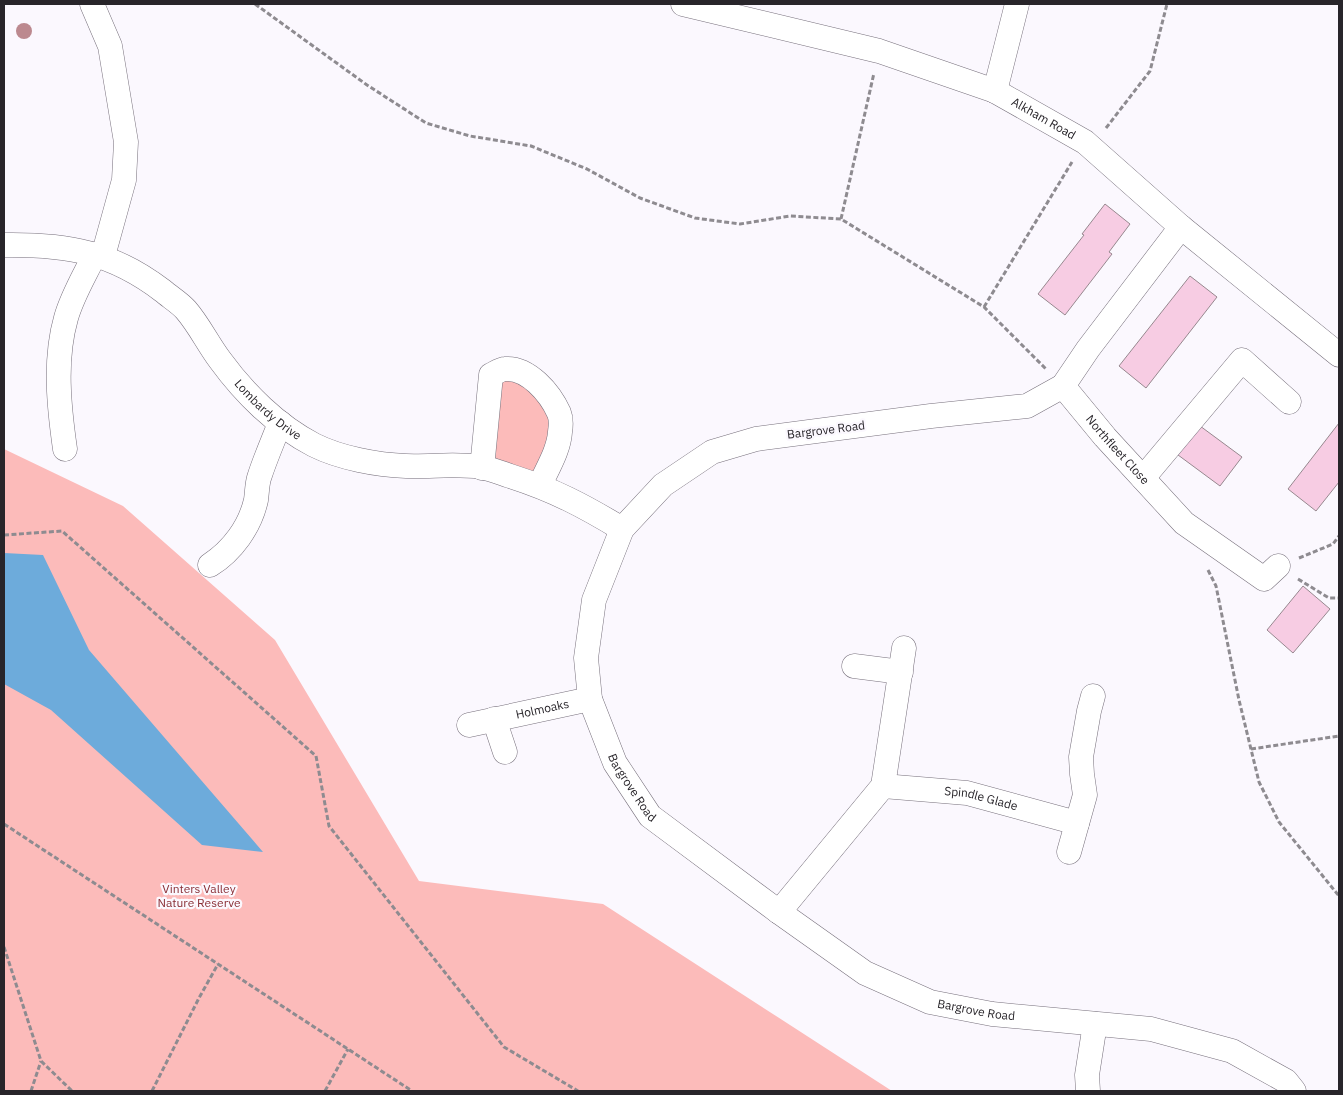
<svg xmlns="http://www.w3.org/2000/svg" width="1343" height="1095" font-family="'IBM Plex Sans',sans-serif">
	<rect width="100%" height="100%" fill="#fbf8fe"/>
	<g fill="#fcbbba">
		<path d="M504 368 560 415 540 485 482 468Z"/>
		<path d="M4 449 123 506 275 640 419 881 603 904 892 1091H4Z"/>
	</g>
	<path fill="#6dabdb" d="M4 553 43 555 89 650 263 852 202 845 51 710 4 684Z"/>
	<g fill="#f7cce3" stroke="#97888f">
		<path d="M1105 204 1130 224 1109 252 1112 254 1065 315 1038 294 1084 235 1082 234Z"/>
		<path d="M1190 276 1217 297 1146 388 1119 366Z"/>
		<path d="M1196 423 1242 457 1220 486 1174 452Z"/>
		<path d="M1339 423V482L1316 511 1288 489Z"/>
		<path d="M1303 586 1330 609 1293 653 1267 630Z"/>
	</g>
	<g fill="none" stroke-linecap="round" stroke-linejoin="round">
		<defs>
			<g id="minor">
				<path d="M92 4 110 46 126 142 124 180 103 256"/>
				<path id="s1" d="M683 4 879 51 995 91 1085 142 1181 227 1339 355"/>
				<path d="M995 91 1017 4"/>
				<path id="s2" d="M1181 227 1088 349 1063 386 1105 437 1184 523 1264 579 1278 566"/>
				<path id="s3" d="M4 245C67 244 112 252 163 291 170 297 180 303 186 310 199 325 208 344 220 360 244 393 277 426 314 445 340 458 377 465 406 466 431 467 456 463 481 467 491 469 501 473 510 476 554 490 584 506 622 529"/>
				<path id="s4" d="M1063 386 1027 406 931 416 756 439 712 452 663 485 622 529 594 600 586 658 590 699 615 763 650 816 779 912 865 973 930 1002 992 1014 1151 1029 1232 1051 1286 1081 1294 1091"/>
				<path d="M65 449C59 407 54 360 66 318 72 296 85 275 95 254"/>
				<path d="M482 468 491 375C495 373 501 369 505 369 528 367 550 393 559 413 561 418 561 426 560 432 559 450 547 469 540 485"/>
				<path d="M1143 478 1242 360 1289 402"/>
				<path d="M210 565C232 551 250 527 256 500 257 493 257 485 259 478 265 459 273 441 280 423"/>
				<path d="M854 666 901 672"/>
				<path d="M494 719 505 752"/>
				<path id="s5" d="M469 725 590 699"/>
				<path id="s6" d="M883 786 967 793 1077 823"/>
				<path d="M1069 852 1085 795 1082 774 1081 757 1089 711 1093 696"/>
				<path d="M779 912 883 786 904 648"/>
				<path d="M1088 1091 1087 1075 1095 1024"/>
			</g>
		</defs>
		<use href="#minor" stroke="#77707c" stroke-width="25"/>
		<g stroke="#8e8b90" stroke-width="3" stroke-dasharray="5 2.5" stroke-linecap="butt">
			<path d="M255 4 367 85 426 123 470 136 531 146 587 169 640 198 695 218 740 224 790 216 841 219 984 307 1047 370"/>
			<path d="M1106 128 1150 71 1167 4"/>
			<path d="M841 219 874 73"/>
			<path d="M984 307 1072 162"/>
			<path d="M4 535 62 531 316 756 329 826 504 1047 578 1091"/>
			<path d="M1299 558 1333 544 1339 536"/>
			<path d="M1208 570 1216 586 1239 700 1259 782 1279 822 1339 896"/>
			<path d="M1298 579 1329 598H1339"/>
			<path d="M1251 749 1339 736"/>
			<path d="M4 824 412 1091"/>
			<path d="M4 947 41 1061 72 1091"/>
			<path d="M31 1091 41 1061"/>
			<path d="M152 1091 199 998 218 964"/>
			<path d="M325 1091 348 1049"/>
		</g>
		<use href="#minor" stroke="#fff" stroke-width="24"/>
	</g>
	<circle fill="#bc898f" cx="24" cy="31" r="8"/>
	<g text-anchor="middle" stroke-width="4.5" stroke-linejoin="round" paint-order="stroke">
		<g font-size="12" fill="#28252a" stroke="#fbf8fe">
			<text dy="4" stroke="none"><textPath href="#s1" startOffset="380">Alkham Road</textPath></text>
			<text dy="4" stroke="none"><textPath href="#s3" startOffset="329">Lombardy Drive</textPath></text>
			<text transform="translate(826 430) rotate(-7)" y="4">Bargrove Road</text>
			<text dy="4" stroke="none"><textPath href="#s2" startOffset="282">Northfleet Close</textPath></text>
			<text dy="4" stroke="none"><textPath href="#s5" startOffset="75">Holmoaks</textPath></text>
			<text dy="4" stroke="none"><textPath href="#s4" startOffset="754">Bargrove Road</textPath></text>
			<text dy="4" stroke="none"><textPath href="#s6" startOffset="99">Spindle Glade</textPath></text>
			<text dy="4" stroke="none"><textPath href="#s4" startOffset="1172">Bargrove Road</textPath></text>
		</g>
		<g font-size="12" fill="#892e35" stroke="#fbf8fe">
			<text x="199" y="893">Vinters Valley<tspan x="199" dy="14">Nature Reserve</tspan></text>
		</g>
	</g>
	<rect width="1343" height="1095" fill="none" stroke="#28252a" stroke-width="10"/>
</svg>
